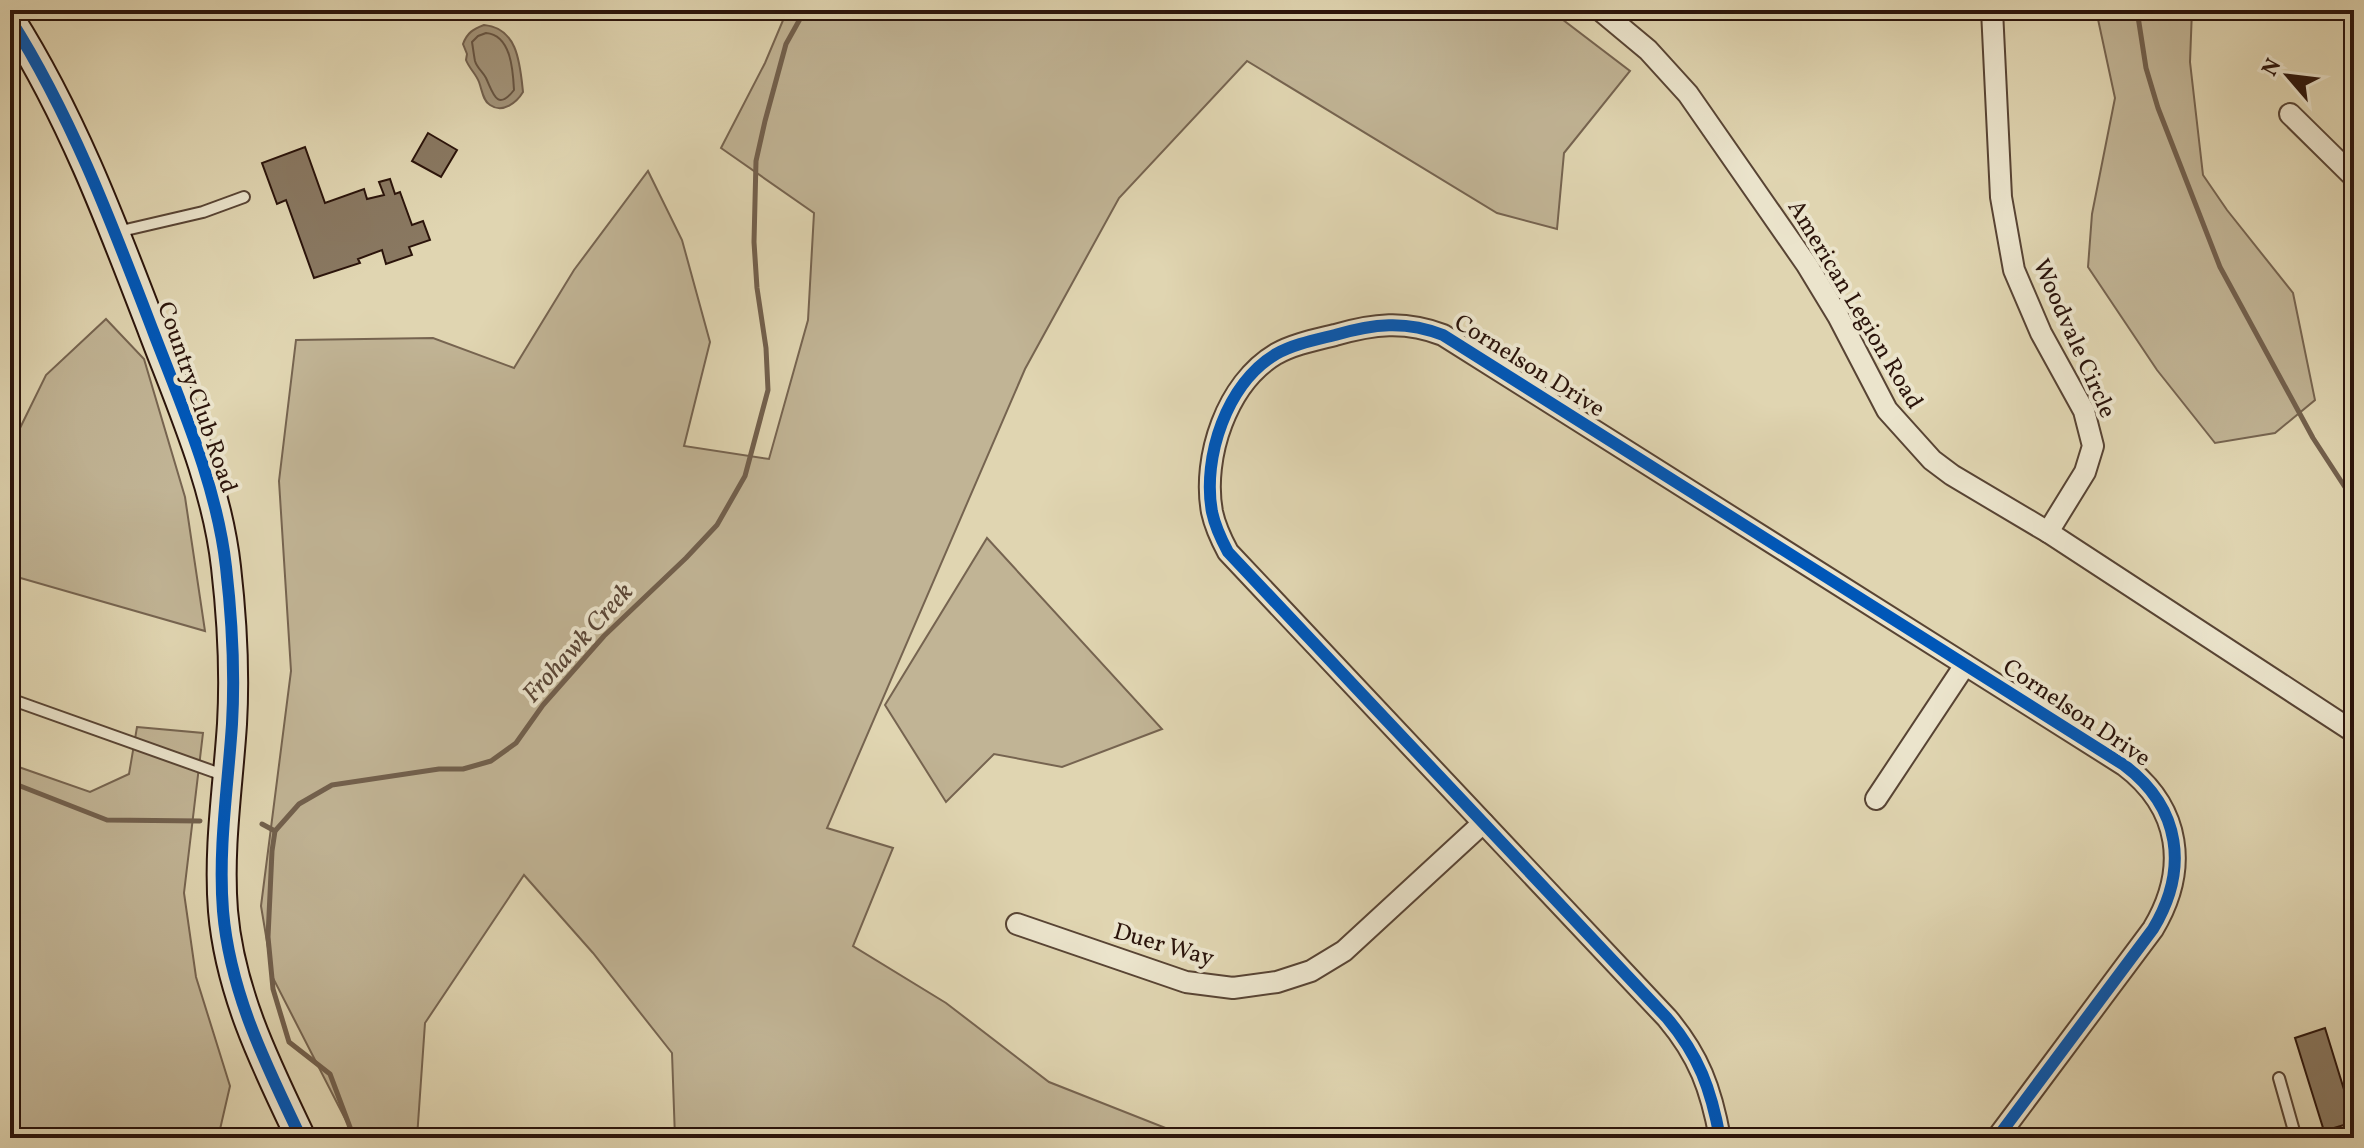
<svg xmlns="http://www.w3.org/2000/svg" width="2364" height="1148" font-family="Vollkorn,serif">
	<rect width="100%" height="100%" fill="#e0d5b1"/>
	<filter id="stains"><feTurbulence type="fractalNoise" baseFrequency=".0025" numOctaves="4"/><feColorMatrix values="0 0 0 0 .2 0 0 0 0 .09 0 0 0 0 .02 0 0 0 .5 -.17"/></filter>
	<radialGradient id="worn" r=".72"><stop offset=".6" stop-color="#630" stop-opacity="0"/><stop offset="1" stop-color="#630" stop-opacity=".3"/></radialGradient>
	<g fill="#c1b495" stroke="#766450" stroke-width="2">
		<path d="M776 10H1550L1630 71 1564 153 1557 229 1497 213 1247 61 1119 198 1025 369 827 828 893 848 853 946 946 1003 1049 1082 1168 1129 1267 1130 1269 1138H675L672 1053 593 953 524 875 425 1023 417 1138H355L273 978 261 906 291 671 279 481 296 340 433 338 514 368 574 270 648 171 682 240 710 342 684 446 769 459 808 320 814 213 721 148 765 63 784 18Z"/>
		<path d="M2096 10H2192L2190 62 2203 175 2227 210 2293 293 2315 400 2275 433 2215 443 2157 370 2088 267 2092 214 2115 98Z"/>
		<path d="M106 319 144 359 185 497 205 631 10 575V430L20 428 46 375Z"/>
		<path d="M987 538 1162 729 1062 767 994 754 946 802 885 705Z"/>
		<path d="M137 727 203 733 184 893 196 977 230 1086 218 1138H10V764L90 792 129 774Z"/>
	</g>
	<path fill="#a29379" stroke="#72604d" stroke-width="2" d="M484 25C518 28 520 64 523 92 517 102 503 114 490 105 483 101 482 90 479 82 476 74 469 68 466 60L467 54 463 44C467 33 473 29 484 25Z"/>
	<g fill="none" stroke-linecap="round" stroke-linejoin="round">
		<path stroke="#665442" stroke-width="2" d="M486 33C511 35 513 70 514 90 497 112 493 93 486 78 483 72 477 68 475 61 474 56 473 48 472 42L478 36Z"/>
		<g stroke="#72604d" stroke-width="5">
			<path d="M2137 10 2146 68 2158 108 2220 267 2313 438 2354 501"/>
			<path d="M10 782 107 820 200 821"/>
			<path d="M262 824 275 831"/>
			<path d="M354 1138 330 1074 289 1042 273 989 268 937 272 851 275 831 299 804 332 785 439 769H463L491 761 516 743 543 705 604 636 686 558 717 525 745 476 768 390 766 348 757 288 754 242 756 161 765 121 786 44 805 10"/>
		</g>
	</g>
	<g fill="#897861" stroke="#2b140b" stroke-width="2">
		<path d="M428 133 457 150 441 177 412 161Z"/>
		<path d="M305 147 325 203 364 189 367 199 384 195 379 182 390 179 395 194 400 192 412 225 423 221 430 240 409 247 412 255 386 264 382 250 358 259 360 263 314 278 286 200 277 204 262 163Z"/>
		<path d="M2325 1028 2354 1122 2324 1131 2295 1038Z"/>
	</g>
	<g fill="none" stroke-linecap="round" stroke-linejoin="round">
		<defs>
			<g id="lane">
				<path d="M117 232 203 212 244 197"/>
				<path d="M10 699 226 776"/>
				<path d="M2279 1078 2296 1138"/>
			</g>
			<g id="street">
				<path d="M1600 10 1648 50 1688 94 1807 265 1838 316 1887 410 1932 460 1952 475 2048 532 2354 732"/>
				<path d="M1992 10 2001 197 2014 270 2041 333 2084 411 2093 446 2085 472 2048 532"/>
				<path d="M2290 114 2354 177"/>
				<path d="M1876 799 1965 665"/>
				<path d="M1017 924 1186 982 1233 988 1277 982 1311 971 1344 951 1483 823"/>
				<path d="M1720 1138C1711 1089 1699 1056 1667 1018L1228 552C1221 539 1215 526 1212 512 1202 457 1227 383 1276 354 1294 344 1315 340 1335 335 1373 324 1405 320 1443 335L2124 765C2181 808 2189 869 2153 929L1997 1138"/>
			</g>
			<path id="secondary" d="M10 19C72 117 112 224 153 331 182 407 217 486 226 567 232 619 235 672 232 724 228 786 218 848 223 911 230 993 266 1065 301 1138"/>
		</defs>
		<use href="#lane" stroke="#584434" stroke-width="14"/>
		<use href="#street" stroke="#584434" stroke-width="24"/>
		<use href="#secondary" stroke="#2b140b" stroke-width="32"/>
		<use href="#lane" stroke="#ebe4cc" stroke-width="10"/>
		<use href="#street" stroke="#ebe4cc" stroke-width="20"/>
		<use href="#secondary" stroke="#ebe4cc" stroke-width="28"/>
		<defs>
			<g id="cycleway">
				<path d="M10 19C72 117 112 224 153 331 182 407 217 486 226 567 232 619 235 672 232 724 228 786 218 848 223 911 230 993 266 1065 301 1138"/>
				<path d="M1720 1138C1711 1089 1699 1056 1667 1018L1228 552C1221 539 1215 526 1212 512 1202 457 1227 383 1276 354 1294 344 1315 340 1335 335 1373 324 1405 320 1443 335L2124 765C2181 808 2189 869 2153 929L1997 1138"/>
			</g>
		</defs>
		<use href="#cycleway" stroke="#ebe4cc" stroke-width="17"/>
		<use href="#cycleway" stroke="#0057b8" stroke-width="12"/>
	</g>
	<g text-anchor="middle" stroke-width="8" stroke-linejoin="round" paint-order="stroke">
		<g font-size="24" fill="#2b140b" stroke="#ebe4cc">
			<text transform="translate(1856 304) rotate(59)" y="8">American Legion Road</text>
			<text transform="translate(2075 338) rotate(66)" y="8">Woodvale Circle</text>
			<text transform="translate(1530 365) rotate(32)" y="8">Cornelson Drive</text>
			<text transform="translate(198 397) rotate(71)" y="8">Country Club Road</text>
			<text transform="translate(2077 712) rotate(34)" y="8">Cornelson Drive</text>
			<text transform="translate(1164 944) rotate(16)" y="8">Duer Way</text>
		</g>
		<g font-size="26" font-style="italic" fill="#5b4737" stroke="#ebe4cc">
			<text transform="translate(577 642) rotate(-48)" y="9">Frohawk Creek</text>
		</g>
	</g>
	<rect width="2364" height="1148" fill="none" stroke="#e0d5b1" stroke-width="40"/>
	<rect x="12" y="12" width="2340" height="1124" fill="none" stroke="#2b140b" stroke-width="4"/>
	<rect x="20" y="20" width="2324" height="1108" fill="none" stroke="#2b140b" stroke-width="2"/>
	<g transform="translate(2288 76) rotate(298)" stroke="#ebe4cc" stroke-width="6" paint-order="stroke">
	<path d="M0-6L14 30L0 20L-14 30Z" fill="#2b140b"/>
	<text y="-12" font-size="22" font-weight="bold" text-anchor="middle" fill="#2b140b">N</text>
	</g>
	<rect width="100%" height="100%" filter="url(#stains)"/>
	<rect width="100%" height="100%" fill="url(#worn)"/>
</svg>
